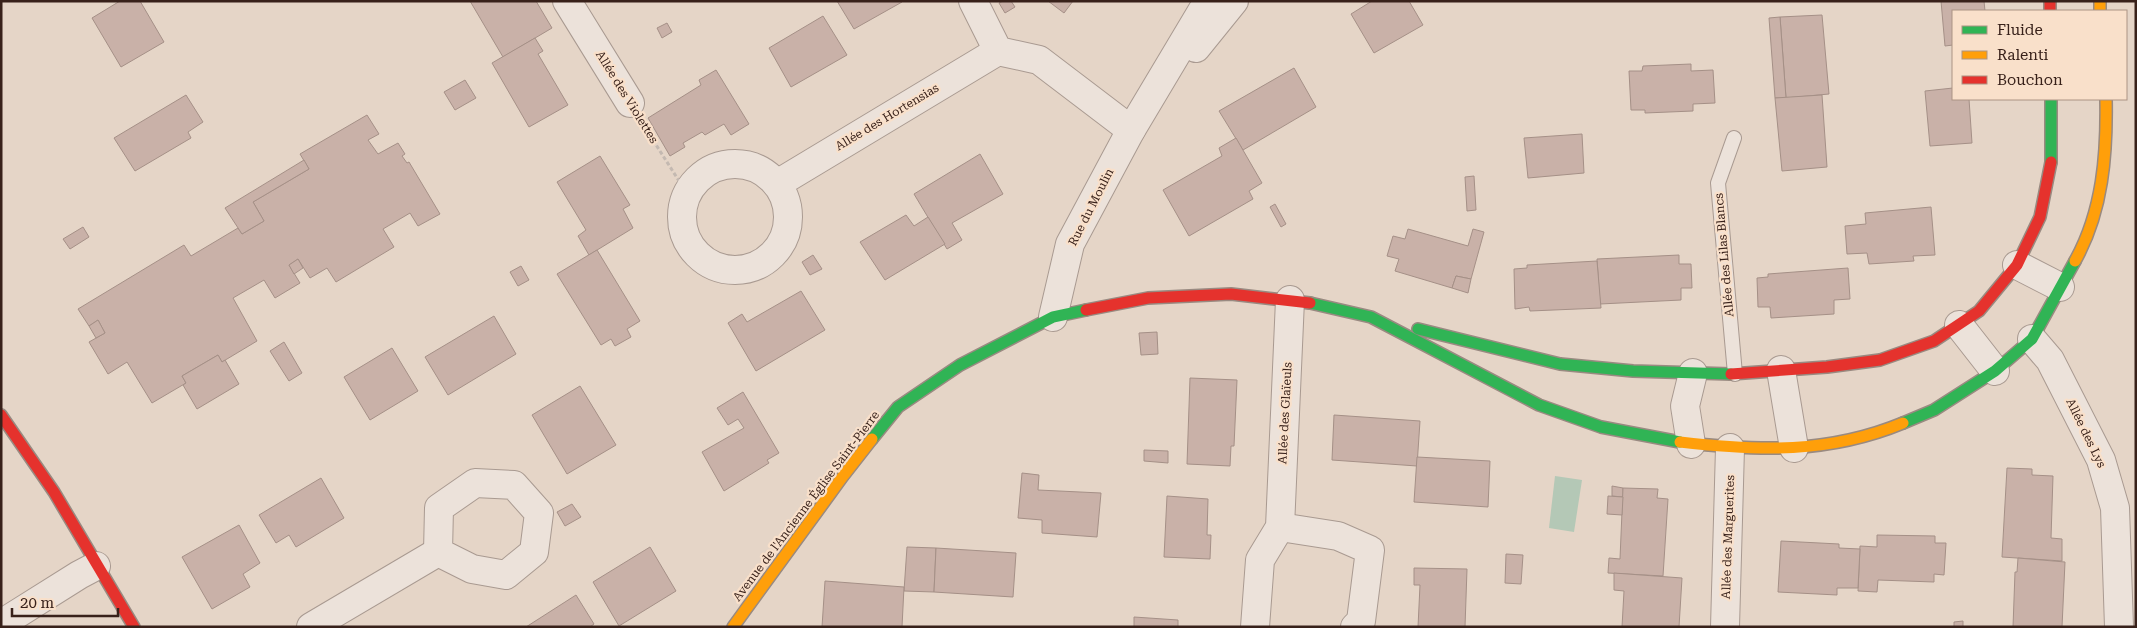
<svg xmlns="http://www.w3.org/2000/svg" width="2137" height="628" font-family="'Roboto Serif',serif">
	<rect width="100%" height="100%" fill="#e5d5c7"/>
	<path fill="#b4c8b6" d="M1555 476 1582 480 1574 532 1549 528Z"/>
	<g fill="#c9b1a8" stroke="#a59087">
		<path d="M120 1H140L164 42 121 67 92 18Z"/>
		<path d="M470 1H536L552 28 503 57Z"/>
		<path d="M837 1H901L902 2 854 29Z"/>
		<path d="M1003 1H1011L1015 7 1005 13 999 3Z"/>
		<path d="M1048 1H1073L1064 13Z"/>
		<path d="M1372 1H1409L1423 25 1374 53 1351 14Z"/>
		<path d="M1941 1H1984L1985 11H1953V45L1945 46Z"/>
		<path d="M1822 15 1829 94 1786 98 1780 17Z"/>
		<path d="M823 16 847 55 791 87 769 48Z"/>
		<path d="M1780 17 1786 98H1775L1769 18Z"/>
		<path d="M667 23 672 32 662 38 657 28Z"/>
		<path d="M535 38 543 51 538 54 568 105 529 127 492 63Z"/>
		<path d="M1691 64V71L1713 70 1715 103 1693 104V111L1645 113V110H1631L1629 71H1642L1643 66Z"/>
		<path d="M1294 68 1316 107 1243 150 1219 111Z"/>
		<path d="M716 70 749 124 731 135 724 124 705 135 702 132 683 143 685 147 670 156 648 118 701 85 699 80Z"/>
		<path d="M465 80 476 98 455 110 444 92Z"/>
		<path d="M1953 88V99H1969L1972 143 1930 146 1925 91Z"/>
		<path d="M186 95 203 122 188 132 191 138 135 171 114 138Z"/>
		<path d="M1822 95 1827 167 1782 171 1775 98Z"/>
		<path d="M367 115 379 134 368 140 378 154 398 143 405 154 402 156 407 163 409 162 440 214 418 226 410 213 383 229 394 247 336 282 327 268 310 278 298 259 289 265 300 283 275 298 264 280 233 298 257 341 222 362 218 355 182 376 186 383 152 403 127 362 108 374 89 342 105 333 98 320 89 326 78 309 184 245 191 256 238 228 242 234 264 221 253 202 309 169 300 154Z"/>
		<path d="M1582 134 1584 173 1528 178 1524 138Z"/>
		<path d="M1236 138 1262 183 1249 191 1253 199 1189 236 1163 190 1222 156 1219 148Z"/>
		<path d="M980 154 1003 194 952 223 962 240 947 249 914 194Z"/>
		<path d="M600 156 630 205 623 209 633 228 589 255 578 236 586 230 557 182Z"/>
		<path d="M304 160 309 169 253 202 264 221 242 234 225 208Z"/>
		<path d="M1474 176 1476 210 1467 211 1465 177Z"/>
		<path d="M1275 204 1286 224 1281 227 1270 207Z"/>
		<path d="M1931 207 1935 255 1913 256 1914 261 1869 264 1867 253 1847 254 1845 226 1866 224 1865 213Z"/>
		<path d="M906 215 914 226 928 217 945 244 885 280 860 242Z"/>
		<path d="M83 227 89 237 70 249 63 239Z"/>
		<path d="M1408 229 1468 246 1473 229 1484 232 1471 279 1456 276 1452 288 1395 271 1399 259 1387 256 1393 236 1405 239Z"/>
		<path d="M597 250 640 321 627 329 631 337 615 346 611 339 601 345 557 274Z"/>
		<path d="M813 255 822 269 810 275 802 262Z"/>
		<path d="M1679 255V264H1691L1692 288H1681V300L1600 304 1597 259Z"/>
		<path d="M298 259 303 268 294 274 289 265Z"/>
		<path d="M1597 261 1601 308 1530 311 1529 307 1515 309 1514 269 1527 268V265Z"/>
		<path d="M521 266 529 280 518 286 510 272Z"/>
		<path d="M1848 268 1850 299 1834 300V314L1771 318 1770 307H1758L1757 278 1768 277V274Z"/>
		<path d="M1456 276 1471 279 1468 293 1452 288Z"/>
		<path d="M801 291 825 330 756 371 728 323 742 314 747 322Z"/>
		<path d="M494 316 516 354 448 395 425 357Z"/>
		<path d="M98 320 105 333 96 338 89 326Z"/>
		<path d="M1157 332 1158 354 1141 355 1139 333Z"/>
		<path d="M284 342 302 373 289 381 270 351Z"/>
		<path d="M392 348 418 391 370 420 344 377Z"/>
		<path d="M218 355 222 362 225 360 239 384 197 409 183 385 186 383 182 376Z"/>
		<path d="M1190 378 1237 380 1234 446H1231L1230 466 1187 464Z"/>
		<path d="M580 386 616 445 567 474 532 415Z"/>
		<path d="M743 392 779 453 767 460 769 463 724 491 702 452 744 428 738 419 728 425 717 408Z"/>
		<path d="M1334 415 1420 421 1417 466 1332 460Z"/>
		<path d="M1144 450 1168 451V463L1144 461Z"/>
		<path d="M1417 457 1490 461 1488 507 1414 502Z"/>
		<path d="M2007 468 2032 469V475L2053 476 2051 538 2062 539V561L2002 557Z"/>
		<path d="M1022 473 1039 475 1038 490 1101 493 1097 537 1042 533V520L1018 518Z"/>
		<path d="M321 478 344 518 296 547 289 535 276 543 259 515Z"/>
		<path d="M1612 486 1623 488V497L1612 496Z"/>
		<path d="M1623 488 1658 489 1657 498 1668 499 1663 576 1608 573 1609 558 1620 559Z"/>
		<path d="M1167 496 1208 499 1207 535H1211L1210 559 1164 557Z"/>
		<path d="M1608 496 1623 497 1622 515 1607 514Z"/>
		<path d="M572 504 581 517 565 526 557 512Z"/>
		<path d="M239 525 260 563 243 574 250 587 212 609 182 557Z"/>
		<path d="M1877 535 1935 536V543H1946L1944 575 1934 574V582L1878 580 1877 592 1858 591 1860 546 1877 547Z"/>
		<path d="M1781 541 1839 544V548L1860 549 1858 588H1837V595L1778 592Z"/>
		<path d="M650 547 676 591 619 626 593 582Z"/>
		<path d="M907 547 936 548 934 592 904 591Z"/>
		<path d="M936 548 1016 553 1013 597 934 592Z"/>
		<path d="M1506 554 1523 555 1521 584 1505 583Z"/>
		<path d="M2018 558 2065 562 2062 627H2013L2015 572H2017Z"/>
		<path d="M1414 568 1467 569 1465 627H1418L1420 585H1414Z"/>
		<path d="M1614 573 1682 578 1679 627H1622L1624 591 1614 590Z"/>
		<path d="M825 581 904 587 902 627H822Z"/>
		<path d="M576 595 594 624 590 627H526Z"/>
		<path d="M1134 617 1178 620V627H1134Z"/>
		<path d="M1963 621V627H1954V622Z"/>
	</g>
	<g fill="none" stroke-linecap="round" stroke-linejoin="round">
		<defs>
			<path id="lane" d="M1734 138 1718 183 1735 374"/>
			<g id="street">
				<path d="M567 1 630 103"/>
				<path d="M973 1 998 51 1039 60 1131 130"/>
				<path d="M1196 48 1234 1"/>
				<circle cx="735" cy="217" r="53"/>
				<path d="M777 184 998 51"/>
				<path d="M2017 265 2060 287"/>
				<path d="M1053 317 1070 244 1131 130 1208 1"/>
				<path d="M1959 325 1995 371"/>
				<path d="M2032 339 2050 360 2101 460 2115 508 2119 627"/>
				<path d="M1781 370 1794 448"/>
				<path d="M1691 444 1685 406 1693 373"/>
				<path d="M475 483 514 485 539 513 534 552 506 575 472 569 438 552 439 508Z"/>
				<path d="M1280 527 1338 536 1370 550 1361 621 1355 627"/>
				<path d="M1 624 79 575 96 566"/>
				<path d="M311 627 438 552"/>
				<path d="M1255 627 1260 560 1280 527 1290 300"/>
				<path d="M1725 627 1730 448"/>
			</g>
			<g id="fast">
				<path d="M2051 99V162"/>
				<path d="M1310 303 1371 317 1539 405 1601 427 1680 442"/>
				<path d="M1418 329 1560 364 1633 371 1731 374"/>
				<path d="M1903 423 1934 410 1995 371 2032 339 2075 261"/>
				<path d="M872 439 898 407 960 365 1053 317 1086 310"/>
			</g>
			<g id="slow">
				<path d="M2100 1V11"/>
				<path d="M2075 261C2103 211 2107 154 2106 99"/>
				<path d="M1680 442C1759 451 1828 454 1903 423"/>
				<path d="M733 627 843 476 872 439"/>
			</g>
			<g id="jam">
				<path d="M2050 1V11"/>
				<path d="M1086 310 1148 298 1231 294 1310 303"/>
				<path d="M1731 374 1827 367 1880 360 1934 341 1979 311 2017 265 2040 217 2051 162"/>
				<path d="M1 415 54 492 134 627"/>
			</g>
		</defs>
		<use href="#lane" stroke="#a99a91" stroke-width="16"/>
		<use href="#street" stroke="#a99a91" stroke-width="30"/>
		<use href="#fast" stroke="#998a81" stroke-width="14"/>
		<use href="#slow" stroke="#998a81" stroke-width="14"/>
		<use href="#jam" stroke="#998a81" stroke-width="14"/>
		<path stroke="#c4b9b1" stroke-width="3" stroke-dasharray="4 2.5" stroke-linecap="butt" d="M646 129 686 192"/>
		<use href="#lane" stroke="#ece2da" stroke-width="14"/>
		<use href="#street" stroke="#ece2da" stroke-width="28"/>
		<use href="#fast" stroke="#30b455" stroke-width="11"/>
		<use href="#slow" stroke="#ff9f0a" stroke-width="11"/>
		<use href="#jam" stroke="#e5322d" stroke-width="11"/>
	</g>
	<g text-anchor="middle" stroke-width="4.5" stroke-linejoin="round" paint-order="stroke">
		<g font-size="12" fill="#38211a" stroke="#f9e0ca">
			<text transform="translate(627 97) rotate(58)" y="4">Allée des Violettes</text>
			<text transform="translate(887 117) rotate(-31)" y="4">Allée des Hortensias</text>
			<text transform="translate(1091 207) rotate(-63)" y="4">Rue du Moulin</text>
			<text transform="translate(1724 255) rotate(-95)" y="4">Allée des Lilas Blancs</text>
			<text transform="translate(1285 413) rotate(-87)" y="4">Allée des Glaïeuls</text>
			<text transform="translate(2086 433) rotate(64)" y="4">Allée des Lys</text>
			<text transform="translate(806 506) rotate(-53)" y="4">Avenue de l'Ancienne Église Saint-Pierre</text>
			<text transform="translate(1728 537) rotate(-88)" y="4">Allée des Marguerites</text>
		</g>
	</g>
	<rect width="2137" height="628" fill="none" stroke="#38211a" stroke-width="5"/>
	<rect x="1952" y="10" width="175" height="90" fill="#f9e0ca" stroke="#ac9484"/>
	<rect x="1962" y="26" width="25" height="8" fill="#30b455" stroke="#ac9484"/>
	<text x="1997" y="35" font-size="15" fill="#38211a">Fluide</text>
	<rect x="1962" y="51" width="25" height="8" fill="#ff9f0a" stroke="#ac9484"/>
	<text x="1997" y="60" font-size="15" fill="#38211a">Ralenti</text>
	<rect x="1962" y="76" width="25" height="8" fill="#e5322d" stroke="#ac9484"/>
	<text x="1997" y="85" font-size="15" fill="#38211a">Bouchon</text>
	<path d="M12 608v8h106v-8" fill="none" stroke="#38211a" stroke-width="2.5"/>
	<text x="20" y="608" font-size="15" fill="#38211a" stroke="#f9e0ca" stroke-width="4" paint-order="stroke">20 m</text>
</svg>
